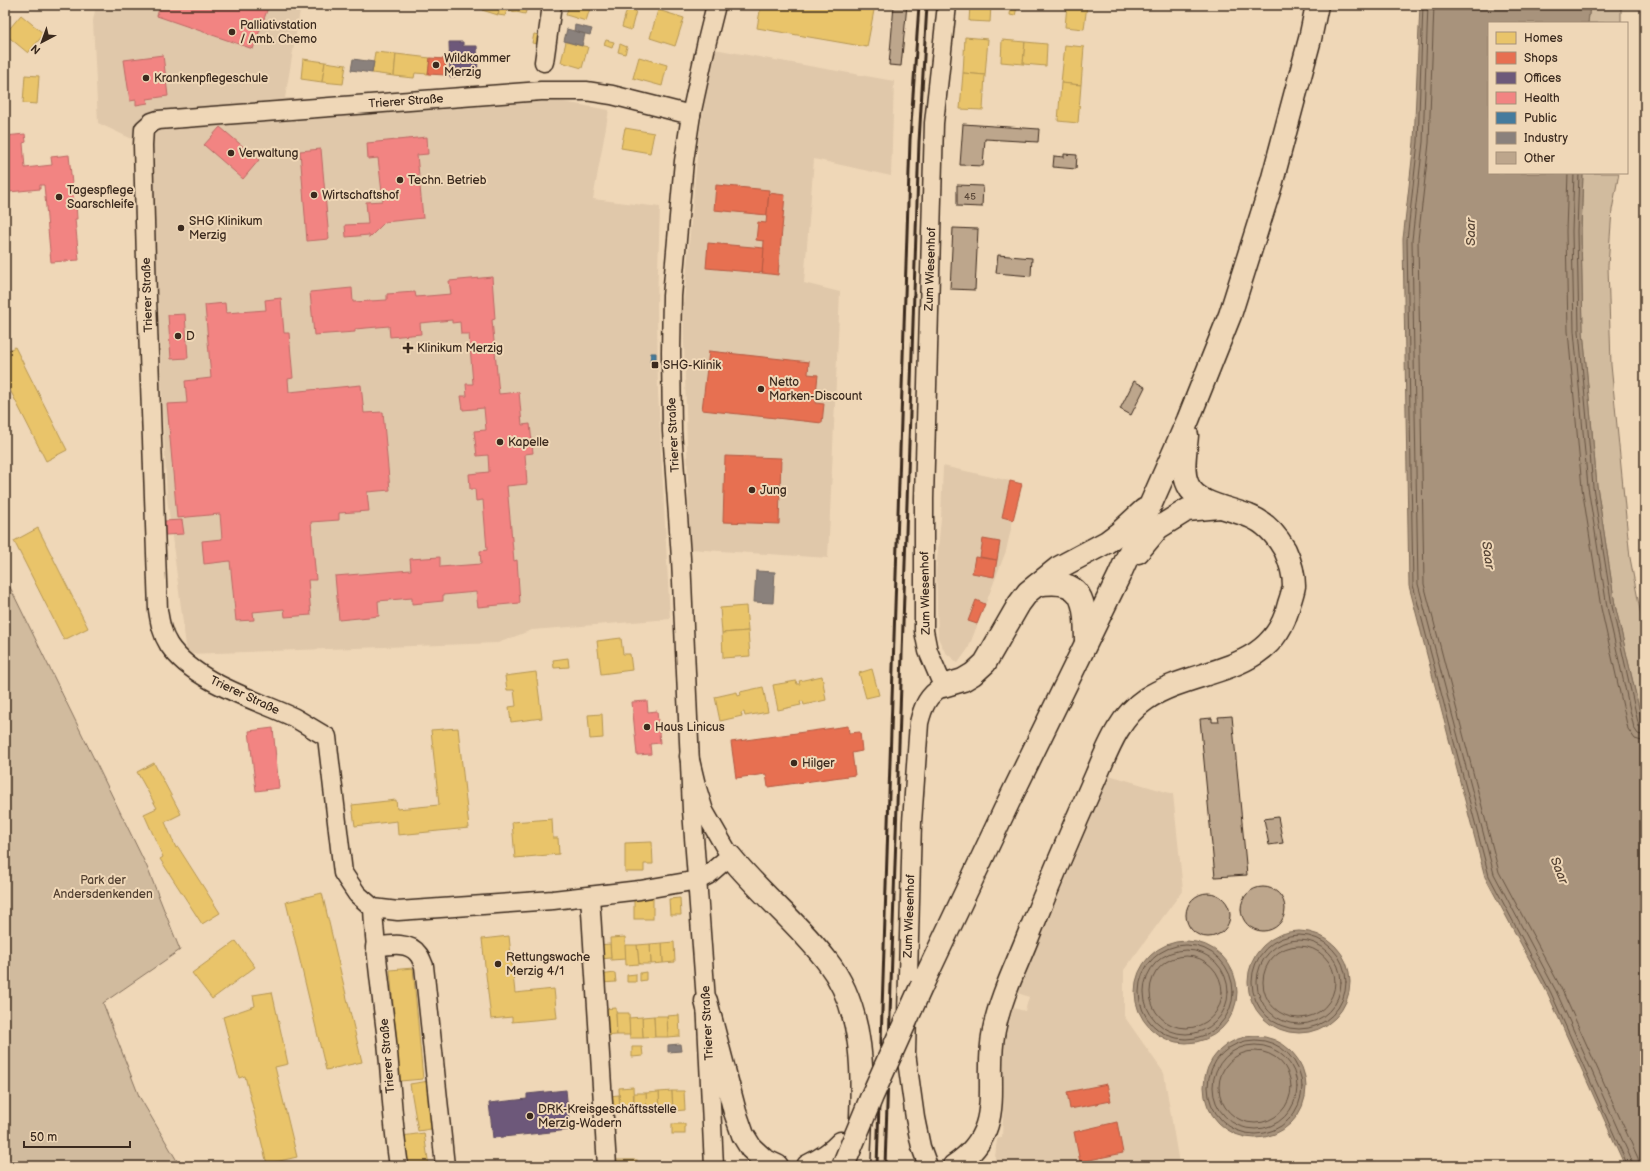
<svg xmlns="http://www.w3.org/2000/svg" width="1650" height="1171" font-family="'Balsamiq Sans',sans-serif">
	<rect width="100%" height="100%" fill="#efd7b7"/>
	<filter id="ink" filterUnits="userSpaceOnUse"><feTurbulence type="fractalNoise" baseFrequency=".025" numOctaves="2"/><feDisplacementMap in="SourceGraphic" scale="8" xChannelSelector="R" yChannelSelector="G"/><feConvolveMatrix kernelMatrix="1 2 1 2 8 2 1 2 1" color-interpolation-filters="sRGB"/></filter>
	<g filter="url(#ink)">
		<g fill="#e0c8aa">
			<path d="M96 5H301L285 98 547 99 609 110 593 199 660 207 657 303 658 393 670 619 532 630 498 643 187 654 167 498 157 299 151 148 98 123 93 21Z"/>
			<path d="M714 49 894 81 891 176 814 159 804 283 840 292 828 558 690 549 683 309 699 135Z"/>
			<path d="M943 466 1010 481 1013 520 1006 551 968 649 958 663 945 652 938 638 936 571 941 518Z"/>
			<path d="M1109 775 1173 794 1183 890 1124 970V1016L1164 1073 1179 1164 1170 1166H994L997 1139 1002 1137 1004 1088 1003 1061 1005 1038 1013 1008 1025 1011 1029 997 1018 993Z"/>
		</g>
		<g fill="#d1bb9e" stroke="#86725e">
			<path d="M1590 5H1621V23H1588Z"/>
			<path d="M1583 173H1619L1612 210 1608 266 1611 365 1630 558 1645 636V734L1615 605 1597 486 1583 331 1581 231Z"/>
			<path d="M5 577 147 867 180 950 103 1003 139 1096 180 1166H5Z"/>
		</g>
		<g fill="#a8937b" stroke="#7c6956">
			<path d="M1420 5H1590L1588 23H1489V173H1583L1581 231 1583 331 1597 486 1615 605 1645 734V1166H1625L1548 994 1485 877 1409 586 1403 239 1414 142Z"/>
			<circle cx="1299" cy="982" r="51"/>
			<circle cx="1186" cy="992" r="51"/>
			<circle cx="1255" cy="1087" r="51"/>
		</g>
		<g fill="#e9c46a" stroke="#b59653">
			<path d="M483 5H501L498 15 482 10Z"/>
			<path d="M501 5H528L525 14 507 10 505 16 498 15Z"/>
			<path d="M569 5H591L586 21 566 15Z"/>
			<path d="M628 5 637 7 631 30 622 27Z"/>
			<path d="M761 5H875L867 47 757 28Z"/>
			<path d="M970 5H991L990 22 969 21Z"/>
			<path d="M1067 5H1087L1084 29 1065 27Z"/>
			<path d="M1011 6 1017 7 1015 16 1010 15Z"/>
			<path d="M658 10 684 18 675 46 650 38Z"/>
			<path d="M21 15 44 34 28 53 5 34Z"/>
			<path d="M534 34 539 35 537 44 532 43Z"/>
			<path d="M965 37 988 39 985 75 963 73Z"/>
			<path d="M606 40 614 42 612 48 604 45Z"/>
			<path d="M1002 40 1025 42 1023 64 1001 62Z"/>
			<path d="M566 42 588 47 582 68 561 62Z"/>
			<path d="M1025 42 1047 44 1046 66 1023 64Z"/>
			<path d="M620 44 627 47 625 54 618 52Z"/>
			<path d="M1065 45 1084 47 1081 85 1061 83Z"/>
			<path d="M375 52 396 54 394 76 372 73Z"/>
			<path d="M396 54 430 58 428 74 415 73 414 78 394 76Z"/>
			<path d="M639 57 667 65 662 86 633 78Z"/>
			<path d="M303 59 325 62 322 82 301 79Z"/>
			<path d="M325 62 346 65 343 84 322 82Z"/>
			<path d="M963 73 985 75 983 110 960 109Z"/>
			<path d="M25 75 39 76 37 104 23 103Z"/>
			<path d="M1061 83 1081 85 1078 123 1058 121Z"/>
			<path d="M625 128 654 133 650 153 621 148Z"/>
			<path d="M15 347 67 450 46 461 5 380V352Z"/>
			<path d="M38 528 88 628 64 640 14 541Z"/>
			<path d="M746 606 748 631 722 633 720 608Z"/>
			<path d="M748 631 750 656 723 658 722 633Z"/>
			<path d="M621 638 623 654H630L632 670 601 674 597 641Z"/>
			<path d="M568 658 569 667 554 668 553 660Z"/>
			<path d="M872 669 879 695 866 698 859 673Z"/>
			<path d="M536 672 542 718 511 722 509 707 516 706 514 690H507L505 676Z"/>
			<path d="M822 676 826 700 804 705 803 701 800 702 801 705 778 710 773 685 796 681 797 684H800L799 681Z"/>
			<path d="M763 687 768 712 745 716 744 712 741 713 742 716 720 721 715 697 737 692 738 696 741 695 740 692Z"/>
			<path d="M602 714 603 738 590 739 588 715Z"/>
			<path d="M458 728 469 828 398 835 397 821 355 826 352 805 396 800 397 809 439 805 431 730Z"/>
			<path d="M154 763 181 814 165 822 176 848 178 847 220 913 202 924 160 859 163 857 144 814 157 808 137 772Z"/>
			<path d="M552 819 553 838H558L559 854 515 858 512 822Z"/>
			<path d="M652 842 653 864H644V872H625V843Z"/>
			<path d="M322 893 362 1062 326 1070 286 902Z"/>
			<rect x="634" y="898" width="19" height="21"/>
			<path d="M680 898 681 915H670L669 899Z"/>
			<path d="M509 936 515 993 554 989 557 1018 512 1022V1017L491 1019 482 939Z"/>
			<path d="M625 937 626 959 611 960 610 938Z"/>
			<path d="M236 941 255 967 212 999 192 973Z"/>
			<path d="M674 942 675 962 663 963 662 943Z"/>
			<path d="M662 943 663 963 651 964 650 944Z"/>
			<path d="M610 944 611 958 599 959 598 945Z"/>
			<path d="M650 944 651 964H639L637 945Z"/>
			<path d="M625 945H637L639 964 626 965Z"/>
			<path d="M413 968 423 1079 400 1081 390 970Z"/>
			<path d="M646 972V980L640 981V973Z"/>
			<path d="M615 973 616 982 601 983 600 975Z"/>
			<path d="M636 974V982H627V975Z"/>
			<path d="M272 992 288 1064 275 1067 297 1157 267 1164 245 1076 239 1078 223 1017 255 1006 253 995Z"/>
			<path d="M616 1008 617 1035 604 1036 602 1009Z"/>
			<path d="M616 1013H629L630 1035H617Z"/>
			<path d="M679 1015 680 1036 668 1037 667 1016Z"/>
			<path d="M654 1016 655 1037 643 1038 642 1017Z"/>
			<path d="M654 1016H667L668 1037H655Z"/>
			<path d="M642 1017 643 1038H630L629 1018Z"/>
			<path d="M632 1047H642L643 1056 632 1057Z"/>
			<path d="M429 1081 437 1128 418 1131 410 1084Z"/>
			<path d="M633 1087 634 1107 620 1108 619 1088Z"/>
			<path d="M672 1091 673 1111H660L659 1092Z"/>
			<path d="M672 1091H684L685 1110 673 1111Z"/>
			<path d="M659 1092 660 1111 647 1112 646 1093Z"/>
			<path d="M634 1093H646L647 1112 634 1113Z"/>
			<path d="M619 1095 620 1108H610L609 1096Z"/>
			<rect x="672" y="1124" width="13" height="10"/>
			<path d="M424 1133 429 1166H407L402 1136Z"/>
			<rect x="615" y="1160" width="22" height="6"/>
		</g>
		<g fill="#e76f51" stroke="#b35a42">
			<path d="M430 58 446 59 445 75 428 74Z"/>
			<path d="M716 185 769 190 767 215 714 210Z"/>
			<path d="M769 193 785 195 778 275 762 273 764 241 756 240 758 222 766 223Z"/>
			<path d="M708 243 764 248 762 273 706 268Z"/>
			<path d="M709 351 809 362 808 374 818 375 815 403 824 404 822 423 702 410Z"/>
			<path d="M725 456 781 458 779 524 723 522Z"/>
			<path d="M1010 481 1022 484 1013 520 1002 517Z"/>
			<path d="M983 539 1000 542 997 560 980 557Z"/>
			<path d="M975 557 997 560 994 577 972 573Z"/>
			<path d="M976 600 985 604 977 624 968 621Z"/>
			<path d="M848 726 849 733 860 732 862 751 852 753 855 775 768 787 766 774 736 778 731 742Z"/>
			<path d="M1107 1084 1111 1101 1070 1109 1067 1092Z"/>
			<path d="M1117 1122 1123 1153 1080 1162 1074 1132Z"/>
		</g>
		<g fill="#6d597a" stroke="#5e4b5e">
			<path d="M449 42H463V46H477L478 74H470V76L450 77Z"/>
			<path d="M566 1090 570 1130 493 1138 489 1103 527 1099V1094Z"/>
		</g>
		<g fill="#f28482" stroke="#bb6964">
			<path d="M160 5H234L241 7 242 5H269L253 49 157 16Z"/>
			<path d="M163 55 168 96 147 99 148 103 136 105V100L130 101 124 60Z"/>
			<path d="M220 127 259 160 243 179 204 145Z"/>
			<path d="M25 134 26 142 23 143 25 168 52 165 51 157 69 155 74 203 76 202 77 219H75L79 260 51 262 44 185H40V189L9 192 5 136Z"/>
			<path d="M427 137 428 154 417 155 423 218 385 222 369 238V235L346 237 345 225 368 224 366 202 383 201 378 158 368 159 367 143Z"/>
			<path d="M321 149 329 239 307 241 300 151Z"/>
			<path d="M492 277 495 319 492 320 499 394 519 392 522 425 530 424 533 453 525 454 527 484 507 486 514 561 517 560 520 603 478 607 476 592 443 595V601L412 604V598L378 601 379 616 339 620 335 576 411 570 410 559 440 557V567L481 564 480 551 487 550 483 500 476 501 475 489H470L469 474 489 472 488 455 477 456 474 431 486 430 484 408 463 410 461 396H467L466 384H473L469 334H461L460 322 452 323V320L420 323 421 334 390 337 389 326 355 329V332L314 335 310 292 352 288 353 302 387 300V294L415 292 416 297 451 294 449 281Z"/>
			<path d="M281 298 284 333H289L293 378 288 379 289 392 361 385 364 413 383 412 390 490 367 492 369 511 339 513V520L311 522 316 580H308L311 615 285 617 284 609 253 612 254 620 236 621 230 561 204 564 202 541 222 539 220 514 177 518 167 404 187 403 185 381 211 378 205 305 225 303 226 313 266 310 265 300Z"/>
			<path d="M185 314 188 358 171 359 168 315Z"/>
			<path d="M182 520 184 534 165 535 164 521Z"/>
			<path d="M647 701 648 712 657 711 660 743 650 744 651 754 637 755 632 702Z"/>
			<path d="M273 728 279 788 256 791 249 731Z"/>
		</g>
		<path fill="#457b9d" stroke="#426377" d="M651 353H656V362H650Z"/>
		<g fill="#8a817c" stroke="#726760">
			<path d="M575 25 592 29 590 35 574 31Z"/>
			<path d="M567 29 585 34 582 46 564 41Z"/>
			<path d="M353 59 374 62 372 73 351 70Z"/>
			<path d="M756 571 775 572 773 603 754 602Z"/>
			<path d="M680 1044 681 1051 668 1052V1045Z"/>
		</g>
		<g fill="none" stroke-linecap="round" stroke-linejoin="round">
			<g stroke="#675443" stroke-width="1">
				<path d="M1423 5 1418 142 1407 240 1413 585 1489 876 1551 993 1628 1166"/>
				<path d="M1428 5 1423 142 1412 240 1418 584 1494 874 1556 991 1632 1161 1633 1166"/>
				<path d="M1434 5 1429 143 1418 240 1424 584 1499 872 1561 988 1638 1158 1639 1166"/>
				<path d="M1568 173 1566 231 1568 331 1582 488 1601 608 1628 729 1635 739 1645 742"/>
				<path d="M1574 173 1572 231 1574 331 1588 487 1607 607 1634 728 1638 734 1645 736"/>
				<path d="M1579 173 1577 231 1579 331 1593 487 1612 606 1639 727 1642 730H1645"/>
				<circle cx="1299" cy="982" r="47"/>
				<circle cx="1299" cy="982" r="42"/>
				<circle cx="1186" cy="992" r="47"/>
				<circle cx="1299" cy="982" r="36"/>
				<circle cx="1186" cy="992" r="42"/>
				<circle cx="1186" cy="992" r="36"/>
				<circle cx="1255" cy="1087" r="47"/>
				<circle cx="1255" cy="1087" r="42"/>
				<circle cx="1255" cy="1087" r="36"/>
			</g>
		</g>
		<g fill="#bda68c" stroke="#3b2a1e">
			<path d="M894 5H907L901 66 889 65Z"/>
			<path d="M963 124 1039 129 1038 142 985 139 983 166 960 165Z"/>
			<path d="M1064 154 1077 155 1076 169 1053 167 1054 156 1064 157Z"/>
			<path d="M957 185 983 186 982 207 957 206Z"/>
			<path d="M953 228 978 229 975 290 950 289Z"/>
			<path d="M998 255 1032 258 1031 276 996 273Z"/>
			<path d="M1134 381 1145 387 1131 415 1120 409Z"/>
			<path d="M1232 716 1247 875 1215 877 1200 719 1212 718V722H1219L1218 717Z"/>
			<path d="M1278 817 1283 843 1269 845 1264 819Z"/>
			<circle cx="1263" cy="909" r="22"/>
			<circle cx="1208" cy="915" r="22"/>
		</g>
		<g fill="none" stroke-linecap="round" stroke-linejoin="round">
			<defs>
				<g id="minor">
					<path d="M544 62 552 5"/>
					<path d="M689 756 696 785 704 811 730 856 708 875 698 880 640 890 553 900 398 911 373 908 357 894 343 873 327 737C316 731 304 723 293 717 254 699 194 682 169 645 162 634 160 623 158 610L147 298 143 145 144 129 152 122 158 120 541 91H586L612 95 691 115"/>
					<path d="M590 896 607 1166"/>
					<path d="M373 908C375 950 381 991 386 1032 391 1077 392 1122 399 1166"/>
					<path d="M375 947C389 945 409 941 418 954 421 957 422 962 424 966L445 1166"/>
					<path d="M714 1166 706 1001 692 810 681 558 672 431 671 352 672 296 684 161 691 115 707 41 716 5"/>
					<path d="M928 1166 921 1147 915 1118 906 1053 912 822 919 723C923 706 928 695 943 686L928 651 924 631V499L934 123 947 5"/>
				</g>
				<g id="major">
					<path d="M1138 552 1158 528 1187 510 1220 507"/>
					<path d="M1037 585C1084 577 1085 601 1086 640"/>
					<path d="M943 686 963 680 973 674 985 663 1019 604 1028 592 1058 568 1107 542 1119 533 1144 510"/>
					<path d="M730 856C760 893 798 923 827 961 872 1019 861 1098 859 1166"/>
					<path d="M922 985 1008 803 1119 576 1188 420 1230 315 1271 185 1310 39 1317 5"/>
					<path d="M706 1001 735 1112 743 1135 751 1148 764 1160 777 1166"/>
					<path d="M808 1166C821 1160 831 1154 841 1143"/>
					<path d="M954 1166C1009 1130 983 1083 994 1030 1000 999 1015 969 1027 939 1049 884 1072 830 1096 776 1108 748 1119 717 1146 699 1196 666 1273 676 1289 604 1291 598 1293 592 1294 586 1294 574 1290 561 1285 550 1277 536 1265 522 1249 516 1231 508 1197 505 1188 485 1181 471 1186 450 1187 435"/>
				</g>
			</defs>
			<use href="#minor" stroke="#3b2a1e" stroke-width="21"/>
			<use href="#major" stroke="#3b2a1e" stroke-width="25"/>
			<use href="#minor" stroke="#efd7b7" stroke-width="18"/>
			<use href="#major" stroke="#efd7b7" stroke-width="22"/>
			<g stroke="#3b2a1e" stroke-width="3">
				<path d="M877 1166 910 140 919 5"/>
				<path d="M885 1166 919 142 927 5"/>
			</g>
			<defs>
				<path id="major-bridge" d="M843 1166 872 1096 922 985"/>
			</defs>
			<use href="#major-bridge" stroke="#3b2a1e" stroke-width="25" stroke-linecap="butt"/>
			<use href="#major-bridge" stroke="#efd7b7" stroke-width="22"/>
		</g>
	</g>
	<g fill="#3b2a1e" stroke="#efd7b7" stroke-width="1.5">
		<circle cx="232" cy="32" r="4"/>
		<circle cx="436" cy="65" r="4"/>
		<circle cx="146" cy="78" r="4"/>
		<circle cx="231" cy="153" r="4"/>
		<circle cx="400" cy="180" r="4"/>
		<circle cx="314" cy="195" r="4"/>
		<circle cx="59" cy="197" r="4"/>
		<circle cx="181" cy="228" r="4"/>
		<circle cx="178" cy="336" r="4"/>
		<path d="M406 342h4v4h4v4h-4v4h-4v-4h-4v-4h4z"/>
		<rect x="651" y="361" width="8" height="8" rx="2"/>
		<circle cx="761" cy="389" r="4"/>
		<circle cx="500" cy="442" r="4"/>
		<circle cx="752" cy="490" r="4"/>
		<circle cx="647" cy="727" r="4"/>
		<circle cx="794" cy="763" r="4"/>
		<circle cx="498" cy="964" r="4"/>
		<circle cx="530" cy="1116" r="4"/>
	</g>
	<g text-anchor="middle" stroke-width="4" stroke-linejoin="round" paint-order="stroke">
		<g font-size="10" fill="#5c493a">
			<text x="970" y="200">45</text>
		</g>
		<g font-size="12" fill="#3b2a1e" stroke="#efd7b7" text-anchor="start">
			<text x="240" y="29">Palliativstation<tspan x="240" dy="14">/ Amb. Chemo</tspan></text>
			<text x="444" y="62">Wildkammer<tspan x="444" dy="14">Merzig</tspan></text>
			<text x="154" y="82">Krankenpflegeschule</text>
			<text x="239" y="157">Verwaltung</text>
			<text x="408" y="184">Techn. Betrieb</text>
			<text x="67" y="194">Tagespflege<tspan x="67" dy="14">Saarschleife</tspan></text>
			<text x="322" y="199">Wirtschaftshof</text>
			<text x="189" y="225">SHG Klinikum<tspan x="189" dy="14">Merzig</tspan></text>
			<text x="186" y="340">D</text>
			<text x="417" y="352">Klinikum Merzig</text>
			<text x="663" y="369">SHG-Klinik</text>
			<text x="769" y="386">Netto<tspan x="769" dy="14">Marken-Discount</tspan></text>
			<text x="508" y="446">Kapelle</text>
			<text x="760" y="494">Jung</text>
			<text x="655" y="731">Haus Linicus</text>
			<text x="802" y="767">Hilger</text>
			<text x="506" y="961">Rettungswache<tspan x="506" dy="14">Merzig 4/1</tspan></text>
			<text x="538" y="1113">DRK-Kreisgeschäftsstelle<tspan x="538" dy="14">Merzig-Wadern</tspan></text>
		</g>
		<g font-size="12" fill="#3b2a1e" stroke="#efd7b7">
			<text transform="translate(406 101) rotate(-4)" y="4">Trierer Straße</text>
			<text transform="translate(930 269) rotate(-88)" y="4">Zum Wiesenhof</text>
			<text transform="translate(147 295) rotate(-92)" y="4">Trierer Straße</text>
			<text transform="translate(673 435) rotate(-93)" y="4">Trierer Straße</text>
			<text transform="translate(925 593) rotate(-91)" y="4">Zum Wiesenhof</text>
			<text transform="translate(245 695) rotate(25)" y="4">Trierer Straße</text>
			<text transform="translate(909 916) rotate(-88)" y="4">Zum Wiesenhof</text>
			<text transform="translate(707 1023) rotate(-93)" y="4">Trierer Straße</text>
			<text transform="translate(387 1056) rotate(-95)" y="4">Trierer Straße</text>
		</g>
		<g font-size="12" fill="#524031" stroke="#efd7b7">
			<text x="103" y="884">Park der<tspan x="103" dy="14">Andersdenkenden</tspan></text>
		</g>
		<g font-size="13" font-style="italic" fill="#564435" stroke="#efd7b7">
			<text transform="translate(1470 232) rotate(-90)" y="5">Saar</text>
			<text transform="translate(1489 555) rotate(81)" y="5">Saar</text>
			<text transform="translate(1560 870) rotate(68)" y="5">Saar</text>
		</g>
	</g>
	<rect width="1650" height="1171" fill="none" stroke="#efd7b7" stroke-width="20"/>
	<rect x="10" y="10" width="1630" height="1151" fill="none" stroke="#3b2a1e" stroke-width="1.5" filter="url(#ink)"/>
	<rect x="1488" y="22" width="140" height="152" fill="#efd7b7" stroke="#a7927a"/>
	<rect x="1496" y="32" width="20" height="12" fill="#e9c46a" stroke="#a7927a"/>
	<text x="1524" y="42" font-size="12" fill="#3b2a1e">Homes</text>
	<rect x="1496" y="52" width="20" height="12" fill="#e76f51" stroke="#a7927a"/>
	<text x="1524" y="62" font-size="12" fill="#3b2a1e">Shops</text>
	<rect x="1496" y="72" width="20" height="12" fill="#6d597a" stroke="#a7927a"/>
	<text x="1524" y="82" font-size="12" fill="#3b2a1e">Offices</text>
	<rect x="1496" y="92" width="20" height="12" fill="#f28482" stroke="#a7927a"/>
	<text x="1524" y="102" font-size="12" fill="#3b2a1e">Health</text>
	<rect x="1496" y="112" width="20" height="12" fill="#457b9d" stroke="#a7927a"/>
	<text x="1524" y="122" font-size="12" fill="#3b2a1e">Public</text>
	<rect x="1496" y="132" width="20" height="12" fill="#8a817c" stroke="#a7927a"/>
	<text x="1524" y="142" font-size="12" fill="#3b2a1e">Industry</text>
	<rect x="1496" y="152" width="20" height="12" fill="#bda68c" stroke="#a7927a"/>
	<text x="1524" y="162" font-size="12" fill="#3b2a1e">Other</text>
	<g transform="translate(42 42) rotate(221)" stroke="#efd7b7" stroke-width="3" paint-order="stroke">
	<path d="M0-3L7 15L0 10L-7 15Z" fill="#3b2a1e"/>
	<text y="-6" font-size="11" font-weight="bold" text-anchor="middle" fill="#3b2a1e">N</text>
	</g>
	<path d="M24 1141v6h106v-6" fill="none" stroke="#3b2a1e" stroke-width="2"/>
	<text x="30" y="1141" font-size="12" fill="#3b2a1e" stroke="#efd7b7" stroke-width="3" paint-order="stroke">50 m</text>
</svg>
